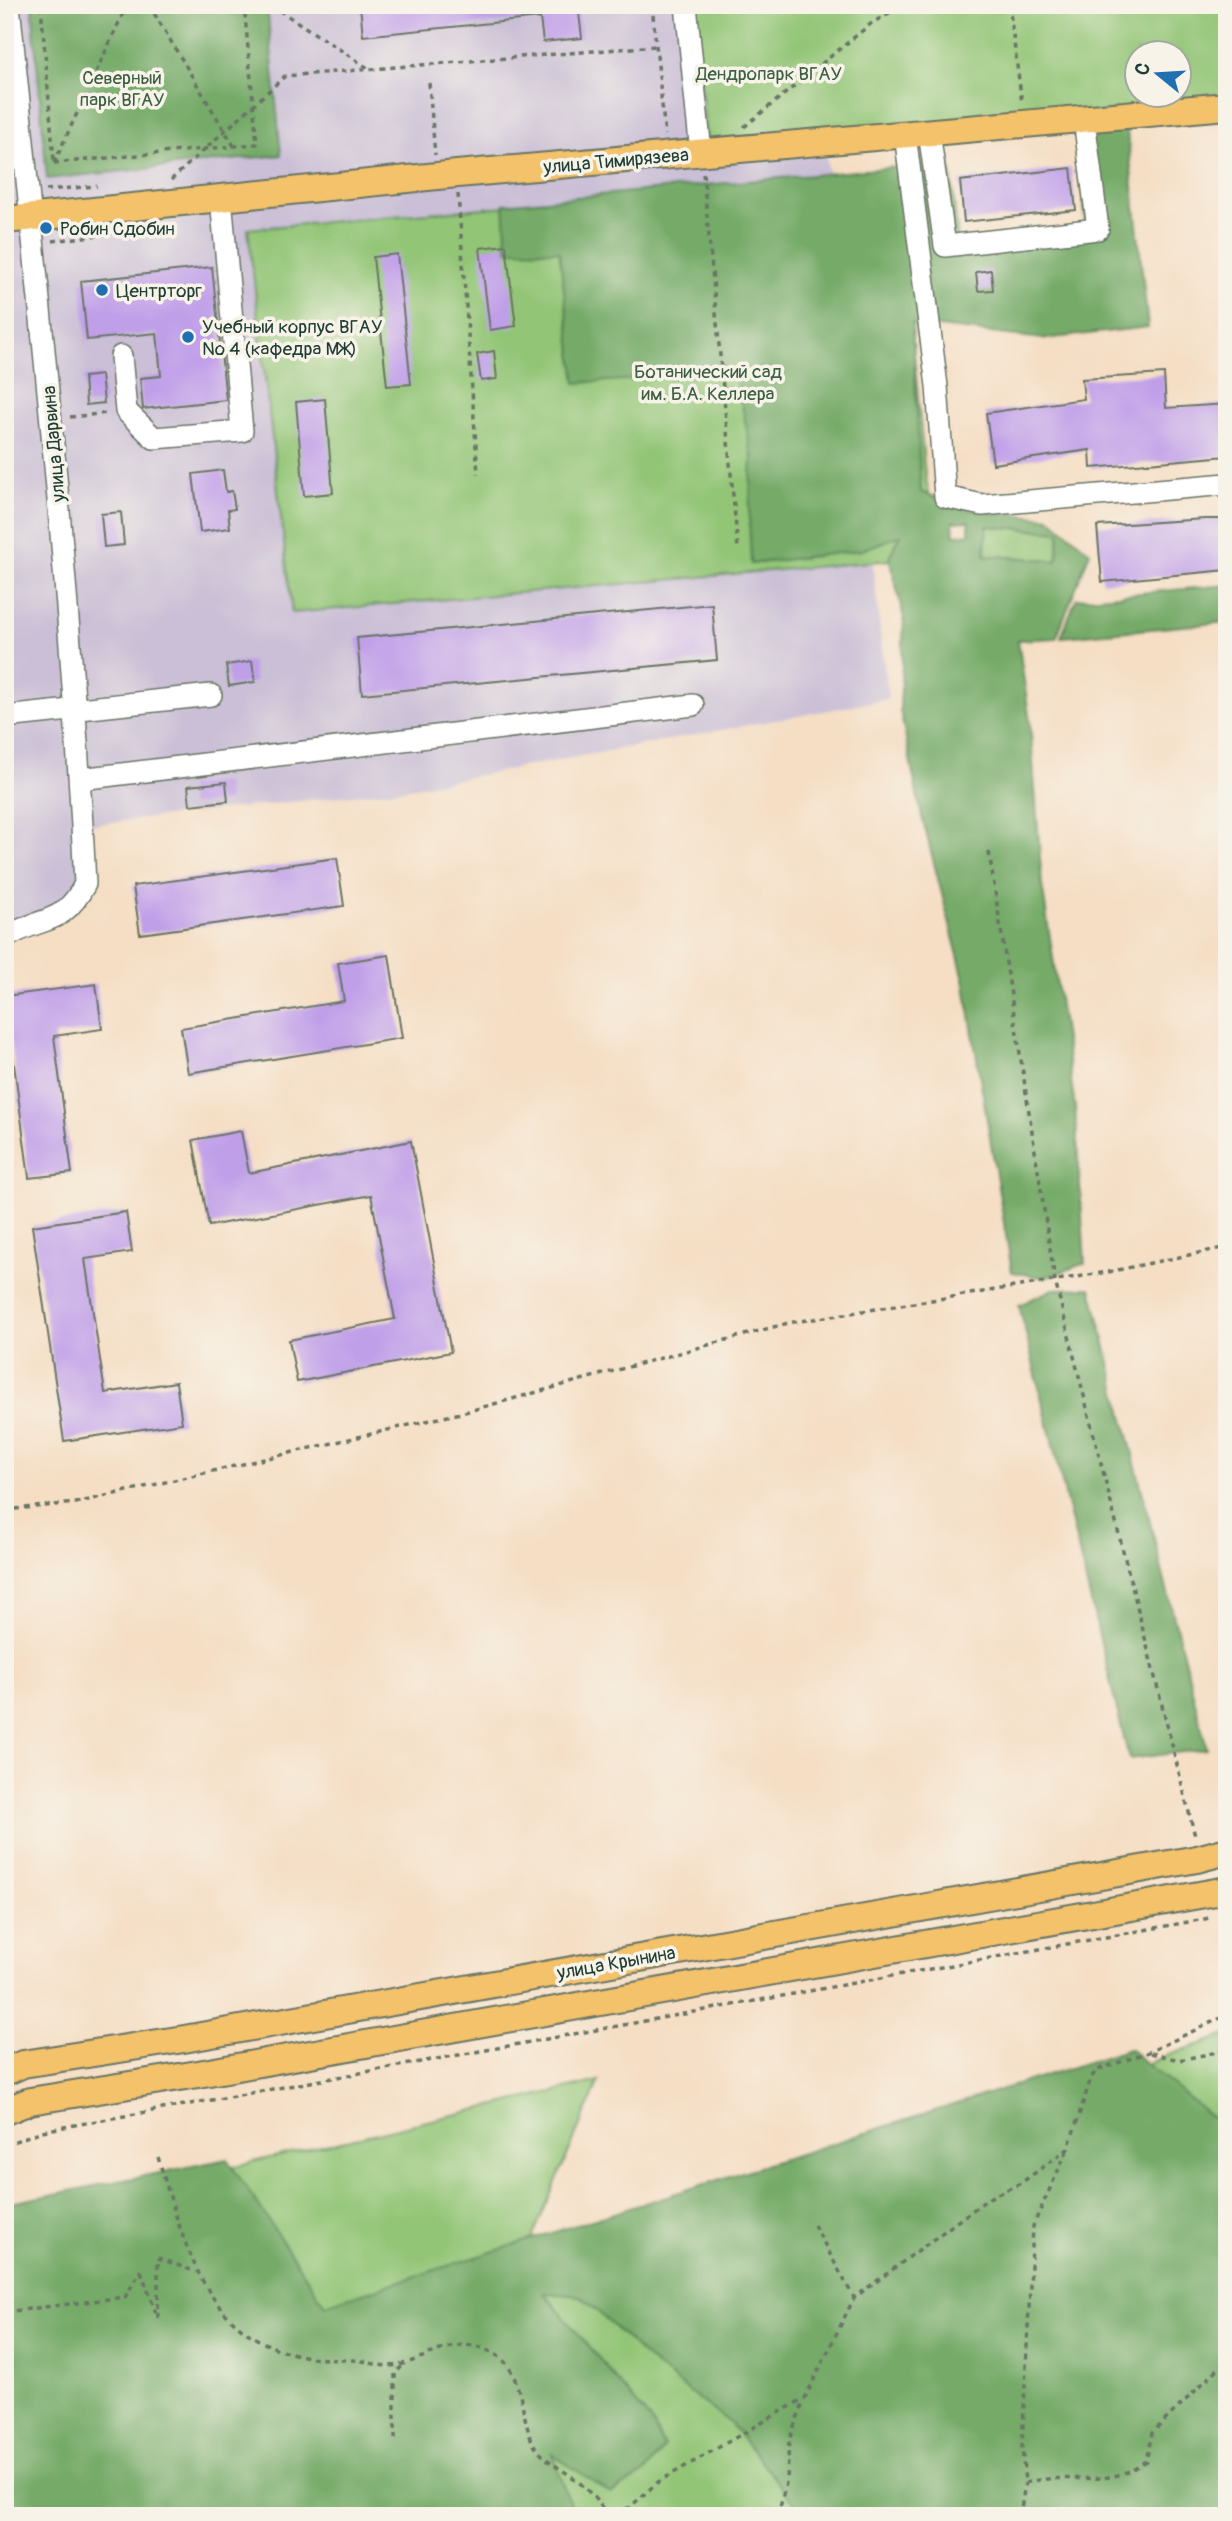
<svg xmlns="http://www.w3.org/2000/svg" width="1232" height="2521" font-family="Pangolin,sans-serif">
	<rect width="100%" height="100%" fill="#f7f3e8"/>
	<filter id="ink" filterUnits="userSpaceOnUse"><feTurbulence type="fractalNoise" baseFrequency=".0143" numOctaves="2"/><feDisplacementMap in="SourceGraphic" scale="14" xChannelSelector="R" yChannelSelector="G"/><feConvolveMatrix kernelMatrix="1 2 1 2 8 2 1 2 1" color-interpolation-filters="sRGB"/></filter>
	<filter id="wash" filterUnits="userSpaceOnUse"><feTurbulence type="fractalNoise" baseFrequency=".00686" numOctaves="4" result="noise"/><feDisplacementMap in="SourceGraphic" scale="28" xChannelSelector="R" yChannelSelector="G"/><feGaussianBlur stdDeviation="1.57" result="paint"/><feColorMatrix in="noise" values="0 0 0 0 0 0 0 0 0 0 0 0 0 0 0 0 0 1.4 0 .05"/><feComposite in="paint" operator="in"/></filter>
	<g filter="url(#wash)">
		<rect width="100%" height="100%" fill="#f5dec4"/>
		<path fill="#cabfd6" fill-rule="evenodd" d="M5 5H1227V93L824 136 888 699 405 789 88 825 92 896 5 930ZM1138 52H1180V94H1138Z"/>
		<g fill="#92c576" stroke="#588155" stroke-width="2" fill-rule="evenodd">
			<path d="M693 5H1227V101L707 146ZM1138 52H1180V94H1138Z"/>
			<path d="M898 171 925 476 934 514 960 554 292 613 248 229Z"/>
			<path d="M987 526 1060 532 1057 561 984 555Z"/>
			<path d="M1227 2035V2516H5V2216L166 2182 599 2081 501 2311 1087 2090 1166 2056Z"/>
		</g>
		<g fill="#75aa67" stroke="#4a744e" stroke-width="2" fill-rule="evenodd">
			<path d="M32 5H267L281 155 47 179Z"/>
			<path d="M1127 131 1148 327 1044 339 912 324 921 492 976 511 1050 518 1090 552 1056 638 1018 640 1030 722 1042 884 1075 1107 1085 1263 1045 1278 1012 1272 964 979 921 813 900 710 904 618 889 556 901 535 862 550 751 564 749 516 752 457 736 373 576 383 559 251 507 250 504 204 950 162 958 241 1086 230 1077 136ZM969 521V534L954 535 953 522ZM987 526 1060 532 1057 561 985 555Z"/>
			<path d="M1227 585V622L1061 637 1076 599Z"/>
			<path d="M1091 1288 1207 1749 1129 1759 1019 1305 1053 1289Z"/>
			<path d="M1129 2049 1227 2130V2516H805L730 2423 652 2363 581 2296 544 2293 652 2422 664 2447 645 2473 611 2493 552 2454 574 2516H5V2204L227 2159 325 2305Z"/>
		</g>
		<g id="blocks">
			<g fill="#c09fe9">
				<path d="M360 5H578L582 38 543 42 540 18 363 36Z"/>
				<path d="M1071 168 1076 210 964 222 960 181Z"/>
				<path d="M506 245 516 326 490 330 480 248Z"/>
				<path d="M397 254 411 384 387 386 373 257Z"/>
				<path d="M212 267 226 400 143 409 140 378 161 376 157 333 87 340 81 281Z"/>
				<path d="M991 270 993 290 978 291 976 272Z"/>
				<path d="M494 351 497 379 481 381 477 354Z"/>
				<path d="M1164 374 1166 408 1227 404V456L1091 468 1090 450 993 464 986 413 1084 399 1082 379Z"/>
				<path d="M101 375 104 403 86 405 84 377Z"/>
				<path d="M325 399 333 493 304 496 296 402Z"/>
				<path d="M223 470 226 492 232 491 235 509 228 510 230 528 200 532 193 474Z"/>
				<path d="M121 512 124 545 104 547 101 514Z"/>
				<path d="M1205 519H1227V570L1102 582 1097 526Z"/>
				<path d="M712 604 717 660 362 694 357 638Z"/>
				<path d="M252 661 255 682 229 686 226 665Z"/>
				<path d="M226 782 228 801 190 805 188 786Z"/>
				<path d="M337 858 344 906 140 934 133 886Z"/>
				<path d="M389 955 402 1038 188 1073 181 1028 344 1001 338 963Z"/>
				<path d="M96 984 102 1029 54 1036 72 1173 29 1178 5 996Z"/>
				<path d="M241 1131 249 1173 411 1141 451 1352 297 1382 289 1340 395 1319 371 1195 209 1226 193 1140Z"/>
				<path d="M126 1212 132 1252 85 1259 105 1393 176 1382 182 1423 64 1441 32 1226Z"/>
			</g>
		</g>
	</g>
	<g filter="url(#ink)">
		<use href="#blocks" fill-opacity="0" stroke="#6a7566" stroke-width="2"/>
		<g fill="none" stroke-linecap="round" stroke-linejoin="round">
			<defs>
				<g id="minor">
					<path d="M686 5 701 153"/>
					<path d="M929 132 945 246 1098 229 1084 119"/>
					<path d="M905 134 937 386 945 497 982 505 1227 484"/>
					<path d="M121 356 126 411 154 438 242 431 221 198"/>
					<path d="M5 717 211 695"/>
					<path d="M80 779 693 705"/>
					<path d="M5 938C41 915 62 928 85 884 71 590 39 298 9 5"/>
				</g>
				<g id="major">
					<path d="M5 220 457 174 1227 106"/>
					<path d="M5 2072 23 2064 184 2039 1197 1859 1227 1851"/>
					<path d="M5 2111 30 2101 198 2074 1227 1890"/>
				</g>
			</defs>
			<use href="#minor" stroke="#6a7566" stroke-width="24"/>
			<use href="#major" stroke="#6a7566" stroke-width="30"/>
			<g stroke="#6a7566" stroke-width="3.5" stroke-dasharray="5 5" stroke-linecap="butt">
				<path d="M41 5 54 161"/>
				<path d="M149 5 234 146"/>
				<path d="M271 5 368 68"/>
				<path d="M652 5 665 135"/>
				<path d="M1009 5 1022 103"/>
				<path d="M429 83 435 155"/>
				<path d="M744 127 873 22 907 5"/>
				<path d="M54 163 257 144 244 5"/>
				<path d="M54 163 127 5"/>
				<path d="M703 173 738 549"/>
				<path d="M171 180 285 76 656 46"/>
				<path d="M46 190 97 186"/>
				<path d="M458 194 478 474"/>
				<path d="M53 241 115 233"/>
				<path d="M5 246 14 245"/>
				<path d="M70 417 108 413"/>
				<path d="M989 852 1055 1281 1195 1836"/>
				<path d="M5 1510 76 1503 465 1412 788 1323 1108 1272 1227 1247"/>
				<path d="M1151 2053 1179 2060 1227 2050"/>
				<path d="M5 2145 42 2131 1210 1918"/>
				<path d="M1067 2151 1033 2226 1022 2447 1025 2483C1057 2473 1089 2484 1121 2474 1130 2472 1138 2465 1146 2461L1152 2433 1227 2360"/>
				<path d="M158 2157C192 2269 212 2361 352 2360 373 2360 377 2370 403 2364 437 2354 461 2332 498 2356 523 2373 521 2419 533 2443 542 2461 567 2471 581 2484 590 2492 598 2503 606 2512L629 2508 658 2482 805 2398 854 2298 989 2198 1021 2183 1068 2149 1091 2078 1097 2070 1149 2052 1227 2015"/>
				<path d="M814 2225 854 2298"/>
				<path d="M141 2271 156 2313"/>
				<path d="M5 2312 125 2297 141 2270"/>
				<path d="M158 2318V2258L196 2272"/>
				<path d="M395 2439V2374L403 2365"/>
				<path d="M778 2516 787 2479 789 2440 804 2400"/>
				<path d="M1020 2516 1025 2483"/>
			</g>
			<use href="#minor" stroke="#fff" stroke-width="21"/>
			<use href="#major" stroke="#f3c26a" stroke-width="26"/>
		</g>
	</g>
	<g fill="#1f6fb2" stroke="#f7f3e8" stroke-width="2.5">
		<circle cx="46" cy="228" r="7"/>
		<circle cx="102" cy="290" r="7"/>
		<circle cx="188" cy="337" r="7"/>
	</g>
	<g text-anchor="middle" stroke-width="7" stroke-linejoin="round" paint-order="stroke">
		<g font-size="19" fill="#3c5f44" stroke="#f7f3e8">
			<text x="769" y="80">Дендропарк ВГАУ</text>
			<text x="122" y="84">Северный<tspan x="122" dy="22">парк ВГАУ</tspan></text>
			<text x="708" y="378">Ботанический сад<tspan x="708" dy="22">им. Б.А. Келлера</tspan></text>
		</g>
		<g font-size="19" fill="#1f3d34" stroke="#f7f3e8">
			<text transform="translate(616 160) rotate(-5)" y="7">улица Тимирязева</text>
			<text transform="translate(53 444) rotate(-95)" y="7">улица Дарвина</text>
			<text transform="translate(616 1962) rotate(-10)" y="7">улица Крынина</text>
		</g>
		<g font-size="19" fill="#1f3d34" stroke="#f7f3e8" text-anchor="start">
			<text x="60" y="235">Робин Сдобин</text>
			<text x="116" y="297">Центрторг</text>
			<text x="202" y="333">Учебный корпус ВГАУ<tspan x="202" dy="22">№ 4 (кафедра МЖ)</tspan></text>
		</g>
	</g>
	<rect width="1232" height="2521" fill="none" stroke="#f7f3e8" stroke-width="28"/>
	<g transform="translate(1158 74) rotate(288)"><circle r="33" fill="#f7f3e8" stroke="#a1aaa0" stroke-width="2"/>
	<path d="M0-5L12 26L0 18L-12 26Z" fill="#1f6fb2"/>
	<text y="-10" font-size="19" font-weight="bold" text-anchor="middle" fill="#1f3d34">С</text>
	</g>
</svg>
